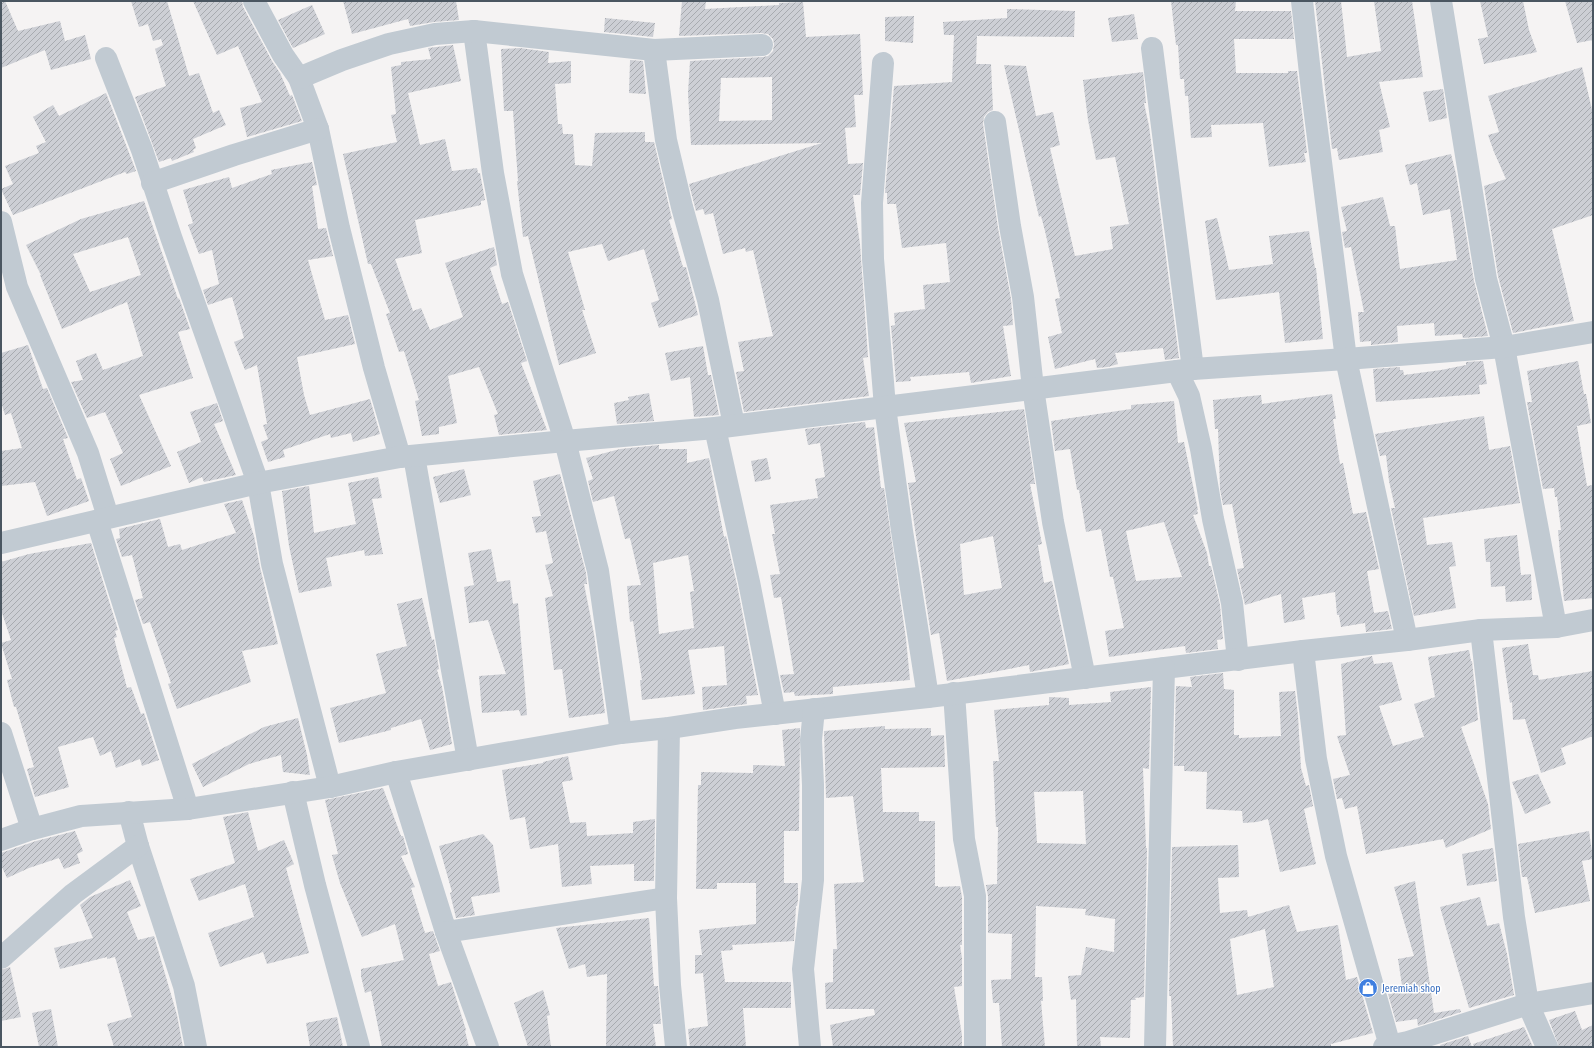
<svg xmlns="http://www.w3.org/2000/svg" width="1594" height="1048" font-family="'Fira Sans Condensed',sans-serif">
	<defs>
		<pattern id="building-hatch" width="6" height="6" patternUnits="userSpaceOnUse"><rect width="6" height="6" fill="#cdcfd5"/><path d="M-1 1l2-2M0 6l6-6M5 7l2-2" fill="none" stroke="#a8abb0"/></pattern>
	</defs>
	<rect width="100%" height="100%" fill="#f5f3f3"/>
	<g fill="url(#building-hatch)" fill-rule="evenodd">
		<path d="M1 1H5L18 31 60 21 65 41 85 35 91 59 51 70 45 50 1 68Z"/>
		<path d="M131 1H167L189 76 199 73 213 113 219 110 226 125 193 139 196 148 193 150 194 152 172 161 171 158 159 162 135 97 166 86 155 49 163 45 161 39 153 41 148 24 139 27Z"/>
		<path d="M193 1H242L243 7 272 61 280 73 290 96 292 95 302 121 247 137 240 108 262 102 238 46 217 55Z"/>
		<path d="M343 1H456L459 20 434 22 410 26 408 19 352 34Z"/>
		<path d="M682 1H706L705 9 779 5V3L803 2 806 37 860 34 863 95H854L856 127 845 128 848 164 863 163 860 195H853L860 244 868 357 863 358 869 396 744 412 736 372 744 371 738 342 773 336 753 250 746 252 745 248 723 254 713 213 705 215 703 209 696 211 689 184 822 143 691 145 688 93 690 61 763 57 768 56 773 51 774 44 773 39 768 34 761 33 679 36ZM772 77V120L719 121 721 78Z"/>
		<path d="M1171 1H1236L1235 11H1291L1294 39H1234L1236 73H1288V71H1297L1307 153H1304L1306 162 1269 167 1263 123 1211 125 1212 137 1191 138 1188 96H1185L1184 79H1180L1178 45H1176Z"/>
		<path d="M1315 1H1341L1347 57 1381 51 1374 1H1412L1423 77 1379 82 1390 127 1379 130 1383 152 1339 160 1337 148 1332 149Z"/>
		<path d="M1480 1H1523L1529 30 1537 52 1484 64 1478 39 1488 37Z"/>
		<path d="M1565 1H1593V40L1577 43Z"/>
		<path d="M312 5 325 34 293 48 278 20Z"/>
		<path d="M1007 9 1075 11 1074 37 977 36 976 64H991L993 110 988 112 984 117 983 124 998 228 1011 299 1013 325 1003 326 1011 376 971 383 969 372 910 377 911 381 896 382 891 326 895 325 894 313 925 309 923 285 950 282 946 243 902 248 896 204H887V193H885L894 86 952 82 954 35H944L943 22 1007 18Z"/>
		<path d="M1134 14 1138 39 1112 42 1108 18Z"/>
		<path d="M914 16 913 43 885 41V17Z"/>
		<path d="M605 18 655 23 653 37 604 32Z"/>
		<path d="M453 45 461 81 408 93 420 145 445 139 452 171 477 168 478 173H480L485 200 481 201V205L415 220 422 253 395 259 413 311 421 308 430 330 463 317 445 263 494 247 497 265 490 268 502 304 508 302 527 361 521 363 547 430 499 435 494 415 498 414 479 367 448 376 457 423 439 427V434L422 436 415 401 419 400 404 351 399 352 386 314 390 313 371 264H368L343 154 397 142 391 115 396 114 391 67 401 65V62L431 59 428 48Z"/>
		<path d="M520 48 549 52 548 63 571 61V83L555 84 558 124H562L563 134H573L575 165 592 166 595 133 645 132V142H654L672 219 669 220 683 267H686L698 315 659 328 651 303 659 300 644 249 608 261 602 244 568 252 585 310H582L596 353 559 365 528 236 523 237 517 181H518L513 111H504L501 49Z"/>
		<path d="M630 60 643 61 646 94 629 93Z"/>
		<path d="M1004 65 1026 66 1036 116 1053 112 1060 145 1050 148 1075 256 1113 249 1110 227 1129 224 1115 157 1096 160 1088 120 1083 80 1143 72 1146 103H1144L1149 126 1179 358 1165 360 1163 348 1115 353 1118 364 1108 367 1097 368 1095 359 1055 369 1048 337 1062 333 1055 299 1060 298 1045 231 1041 216 1039 217Z"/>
		<path d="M1582 67 1593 114V215L1552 229 1574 321 1513 333 1498 276 1484 186 1506 179 1494 152 1488 135 1499 132 1488 96Z"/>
		<path d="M1443 89 1447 118 1429 122 1423 92Z"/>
		<path d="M106 93 136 171 127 174 125 172 13 215 1 189 13 184 5 166 39 153 36 146 46 142 33 117 53 105 59 116Z"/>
		<path d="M1451 154 1456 174 1474 281 1488 336 1463 338 1462 334 1435 336 1434 323 1397 326 1398 342 1371 345V341L1360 342 1358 312H1364L1351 247 1345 248 1342 232 1347 231 1341 207 1383 197 1390 226H1395L1400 269 1457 260 1450 209 1423 215 1417 183 1410 185 1405 165Z"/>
		<path d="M312 162 317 185 312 186 318 229 326 228 333 256 308 260 325 320 348 315 355 344 297 357 304 395 310 415 370 399 380 434 353 442 351 433 331 438 330 434 283 450 285 457 268 462 261 442 268 439 263 425 267 424 257 365 245 370 234 342 244 338 232 297 208 305 203 290 219 284 212 250 199 254 188 225 193 223 183 190 229 177 232 188 272 174 271 170Z"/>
		<path d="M144 201 178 299 179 298 190 329 178 332 193 378 139 395 171 466 121 486 110 459 123 453 105 412 87 418 71 382 83 380 76 361 96 353 103 370 143 356 127 302 62 329 40 275H41L26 245 81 219ZM128 237 141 275 90 292 73 254Z"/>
		<path d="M1217 218 1229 270 1273 264 1269 236 1309 231 1315 268H1316L1323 339 1285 343 1279 292 1216 300 1205 221Z"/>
		<path d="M28 345 43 389 47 388 68 438 63 439 77 480 81 478 89 501 47 516 35 482 1 486V451L22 448 11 413 5 415 1 402V353Z"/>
		<path d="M703 346 708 375H711L719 415 694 417 690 377 671 381 665 353Z"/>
		<path d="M1483 361 1487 384 1479 385 1480 394 1376 402 1373 369 1400 367V370H1403L1404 375 1441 370 1466 365V362Z"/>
		<path d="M1578 361 1584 394H1586L1591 423 1577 426 1587 486 1593 485V598L1564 601 1558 530H1561L1557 497H1555L1554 488 1543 489 1527 402H1532L1527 371Z"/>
		<path d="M649 393 654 421 617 424 614 403 629 400 628 397Z"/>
		<path d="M1332 394 1336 419H1333L1340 464 1343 463 1353 514 1366 512 1379 569 1367 571 1374 613 1388 611 1392 629 1366 632 1365 623 1341 627 1339 615H1337L1335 592 1302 598 1305 619 1284 623 1281 594 1245 605 1237 569 1244 568 1232 504 1223 505 1220 489 1218 429H1215L1213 400 1261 395 1262 404Z"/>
		<path d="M1174 401 1178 443 1184 442 1198 510H1197L1198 514 1193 515 1207 553 1209 566H1211L1220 605 1223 639 1217 640 1218 649 1186 653 1185 646 1109 657 1105 631 1124 628 1113 577H1110L1101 529 1086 532 1079 490H1077L1070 449 1055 451 1051 421 1131 409V405ZM1164 522 1182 577 1136 581 1126 531Z"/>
		<path d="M217 403 223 421 214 424 236 475 204 482 202 477 189 483 177 452 201 442 190 412Z"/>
		<path d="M1024 409 1035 484H1030L1042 544 1038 545 1044 583 1052 581 1069 664 1030 672 1029 665 947 681 939 633 931 635 908 483 916 482 904 423ZM993 536 1002 588 964 595 960 544Z"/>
		<path d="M1484 416 1489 450 1510 446 1520 503 1423 518 1427 545 1452 542 1456 566 1449 567 1456 608 1414 616 1391 508H1395L1389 481 1386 455 1380 456 1375 434Z"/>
		<path d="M865 422 866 428 874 427 881 488H884L906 639 910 680 833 687V694L795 696 794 692 784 693 780 675 794 674 781 597 774 598 770 575 780 574 772 534H775L770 505 818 498 815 479 825 477 820 443 808 445 805 429Z"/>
		<path d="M659 445V449H687V463L709 458 724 537 726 536 737 585 758 695 746 696 747 704 703 710 702 687 727 685 724 646 688 650 695 694 642 700 640 680H642L633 621 630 622 627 586 641 585 630 538 625 539 614 496 593 502 588 481 593 479 586 458 620 449ZM688 555 694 591 690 592 694 628 659 634 653 563Z"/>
		<path d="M767 458 771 479 755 482 751 461Z"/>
		<path d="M464 469 471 495 440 503 433 477Z"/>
		<path d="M560 474 586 573 587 584H584L594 634 605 713 569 718 562 669 554 670 545 598 553 596 545 565 553 563 546 531 536 533 532 517 541 516 533 481Z"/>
		<path d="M378 477 382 498 372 499 383 554 365 556 364 550 326 558 332 586 299 593 289 546 282 491 309 486 314 533 356 524 348 483Z"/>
		<path d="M242 500 254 536 260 567 278 644 242 651 251 682 177 709 168 684 171 683 150 622 143 624 135 600 143 598 132 555 122 557 116 539 120 538 119 529 160 519 168 547 180 544 182 550 236 533 224 504Z"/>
		<path d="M1517 535 1521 575 1531 574 1532 600 1506 602 1505 586 1491 587 1490 562H1486L1484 539Z"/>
		<path d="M91 543 118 630 115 631 117 637 114 638 127 688 131 687 141 714 144 713 159 760 142 766 140 759 116 768 111 751 100 756 93 737 58 747 69 787 35 797 27 769 34 767 16 707H14L7 680 12 679 1 643 11 640 1 610V562L29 554Z"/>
		<path d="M491 549 497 582 510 580 513 604 518 603 527 715 521 716 519 710 482 713 479 676 506 674 488 620 469 623 464 587 474 585 468 553Z"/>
		<path d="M422 598 432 640 434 639 439 669 437 670 442 687 452 744 430 750 421 719 391 728V730L339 743 330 708 386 693 376 654 407 646 397 604Z"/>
		<path d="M1528 644 1533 675H1538L1539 680 1593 671V736L1561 748 1566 764 1541 773 1525 719 1513 720 1512 702 1510 703 1502 648Z"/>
		<path d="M1469 650 1471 661H1472L1478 720 1461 727 1488 804 1491 829 1446 848 1443 839 1366 854 1357 806 1345 809 1342 798 1337 799 1333 779 1350 775 1337 736 1346 735 1341 664 1372 656 1374 664 1392 662 1402 700 1379 706 1393 746 1424 737 1414 704 1435 697 1428 657Z"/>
		<path d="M1223 673 1224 689 1234 690V735H1239V738L1281 736 1279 692 1295 691 1298 716 1301 768 1306 786 1309 785 1313 806 1304 809 1316 864 1280 872 1268 819 1257 822 1243 823 1242 811 1206 809 1207 772 1184 771V766H1174L1176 686 1192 687 1190 677Z"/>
		<path d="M1151 687 1149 769 1143 768 1146 848H1147L1144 997 1135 998 1136 1000H1131L1130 1038 1100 1037 1101 1047H1077L1076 999 1071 1000 1068 976 1081 975 1086 947 1114 952 1115 919 1085 915 1086 909 1036 906 1035 977H1042L1043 1001H1041L1045 1047H1002L999 1003H993L991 980 1011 979 1012 934 988 933V896L986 885 997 884 998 827H996L993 761H999L994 710 1049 705V697L1069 698V705L1111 702 1110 692ZM1083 791 1086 844 1037 843 1034 792Z"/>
		<path d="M298 718 307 755 310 775 283 772 281 755 249 764 203 787 192 764 264 727Z"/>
		<path d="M885 726V729L931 728V736L944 735 945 767 881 768 883 812H919V821H935V886H938V887L960 886 962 897V945H960L962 958V986L954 987 962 1035V1047H833L830 1025 875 1015 874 1009H826L825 983 833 982V949H837L834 884 864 882 853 796 826 798 824 731Z"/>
		<path d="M800 728 799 831H784V883H798V900L797 906H796L794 941 732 945 733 950 721 951 725 982H791V1008H743L746 1047H690L688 1029 708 1026 703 973 695 974V955H702L699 930 756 924V883H717V889H696L698 785H701V772L753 773V765L785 766 782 730Z"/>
		<path d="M568 756 573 780 562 782 570 823 586 822 587 836 633 833V822L655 819 654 881H634V864L590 866 592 884 562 887 558 844 530 849 525 817 510 820 502 770 543 763V762Z"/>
		<path d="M1538 774 1551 803 1525 814 1512 782Z"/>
		<path d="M383 788 401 836H403L408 854 401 856 415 887 411 888 425 933 433 931 440 951 429 954 438 986 451 982 466 1030 465 1031 469 1047H382L371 991 365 993 361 976V969L404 960 395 924 362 937 340 883 332 855 338 854 325 800Z"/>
		<path d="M248 812 258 851 284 840 294 864 286 868 309 953 267 964 263 952 220 967 208 933 254 917 245 884 199 901 190 879 235 863 223 817Z"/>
		<path d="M75 831 83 851 77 854 80 863 64 869 59 858 29 868 7 878 1 865V853L36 841Z"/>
		<path d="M1589 831 1593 859 1582 861 1590 901 1535 913 1527 877H1522L1518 844Z"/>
		<path d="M483 834 493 845 500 892 471 897 475 915 456 918 450 893 452 892 439 846Z"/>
		<path d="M1238 845 1239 877 1218 878 1220 913 1247 910 1248 917 1289 905 1297 932 1338 925 1346 980 1357 977 1373 1033 1331 1044V1047H1173L1171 996H1169L1172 847ZM1265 929 1274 987 1237 995 1230 939Z"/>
		<path d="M1493 848 1497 881 1467 886 1462 854Z"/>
		<path d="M130 880 141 906 127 912 138 940 154 936 177 1015 183 1047H114L107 1024 132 1017 115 957 107 959V957L60 969 54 948 93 938 80 905 90 897Z"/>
		<path d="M1415 881 1434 1013 1460 1009 1461 1012 1418 1026 1417 1019 1396 1022 1388 994 1403 992 1398 959 1414 956 1394 887Z"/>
		<path d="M1480 897 1487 926 1499 923 1507 954 1514 995 1469 1008 1440 907Z"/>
		<path d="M649 918 654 986H658L661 1024H653L656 1047H606L607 974 587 977 585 964 569 969 556 928Z"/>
		<path d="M10 967 21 1017 1 1021V970Z"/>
		<path d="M543 990 550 1015 547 1016 551 1047H528L514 1003Z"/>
		<path d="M51 1009 58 1047H39L32 1013Z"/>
		<path d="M1575 1011 1582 1030 1593 1025V1047H1559L1549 1020Z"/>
		<path d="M337 1017 343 1047H310L306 1023Z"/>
		<path d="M1524 1027 1533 1047H1474L1473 1044Z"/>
		<path d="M1468 1036 1472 1047H1441L1440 1045Z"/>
	</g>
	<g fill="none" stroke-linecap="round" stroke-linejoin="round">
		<g stroke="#c1cad2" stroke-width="22">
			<path d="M254 1 283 55 299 78 318 129 339 228 374 368 400 457"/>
			<path d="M1302 1 1312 91 1346 359 1407 640"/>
			<path d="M1441 1 1486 279 1504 347 1556 627"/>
			<path d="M474 31 493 173 512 274 565 441 598 571 621 733"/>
			<path d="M1152 48 1193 369"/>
			<path d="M654 50 666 140 682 207 708 300 734 425"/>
			<path d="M106 58 142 150 171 237 258 483 272 564 330 787"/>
			<path d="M883 63 872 203 873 259 885 407 902 531 928 697"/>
			<path d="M299 78 342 60 389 44 435 34 474 31 654 50 762 45"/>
			<path d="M995 122 1010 226 1023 297 1033 388 1053 522 1085 678"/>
			<path d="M152 183 234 155 318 129"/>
			<path d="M1 222 17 287 88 453 108 517"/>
			<path d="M1177 371 1189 396 1201 449 1213 519 1232 603 1238 660"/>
			<path d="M715 428 749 582 775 714"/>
			<path d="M414 456 468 760"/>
			<path d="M97 521 188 809"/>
			<path d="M1 543 258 483 400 457 565 441 715 428 1193 369 1346 359 1504 347 1593 332"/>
			<path d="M1481 630 1514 917 1528 1004 1547 1047"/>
			<path d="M1303 651 1316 759 1336 856 1390 1046"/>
			<path d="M954 693 964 839 975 896V1047"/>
			<path d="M669 728 666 898 670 985 676 1047"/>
			<path d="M1 733 32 829"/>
			<path d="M396 772 446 932 666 898"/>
			<path d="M293 792 315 885 359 1047"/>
			<path d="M129 812 138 846 184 986 196 1047"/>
			<path d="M1 840 32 829 81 816 188 809 330 787 396 772 621 733 669 728 735 718 928 697 1303 651 1407 640 1481 630 1556 627 1593 620"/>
			<path d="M446 932 488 1047"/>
			<path d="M1 958 73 894 138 846"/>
			<path d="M810 1047 803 969 813 880V785L811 740 814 709"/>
			<path d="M1155 1047 1164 668"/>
			<path d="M1384 1047 1408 1042 1528 1004 1593 993"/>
		</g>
	</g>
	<defs>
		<symbol id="shop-disc" viewBox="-11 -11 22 22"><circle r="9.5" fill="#3f7fe0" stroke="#fff"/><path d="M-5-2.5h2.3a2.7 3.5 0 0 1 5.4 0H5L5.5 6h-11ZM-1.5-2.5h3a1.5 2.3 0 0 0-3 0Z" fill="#fff"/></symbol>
	</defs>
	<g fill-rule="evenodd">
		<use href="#shop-disc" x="1357" y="977" width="22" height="22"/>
	</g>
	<g text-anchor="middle" stroke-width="3" stroke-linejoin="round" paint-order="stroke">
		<g font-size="10" fill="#366cbe" stroke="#fff" text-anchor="start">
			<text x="1382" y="992">Jeremiah shop</text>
		</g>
	</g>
	<rect width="1594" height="1048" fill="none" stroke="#4a5661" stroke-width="4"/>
</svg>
